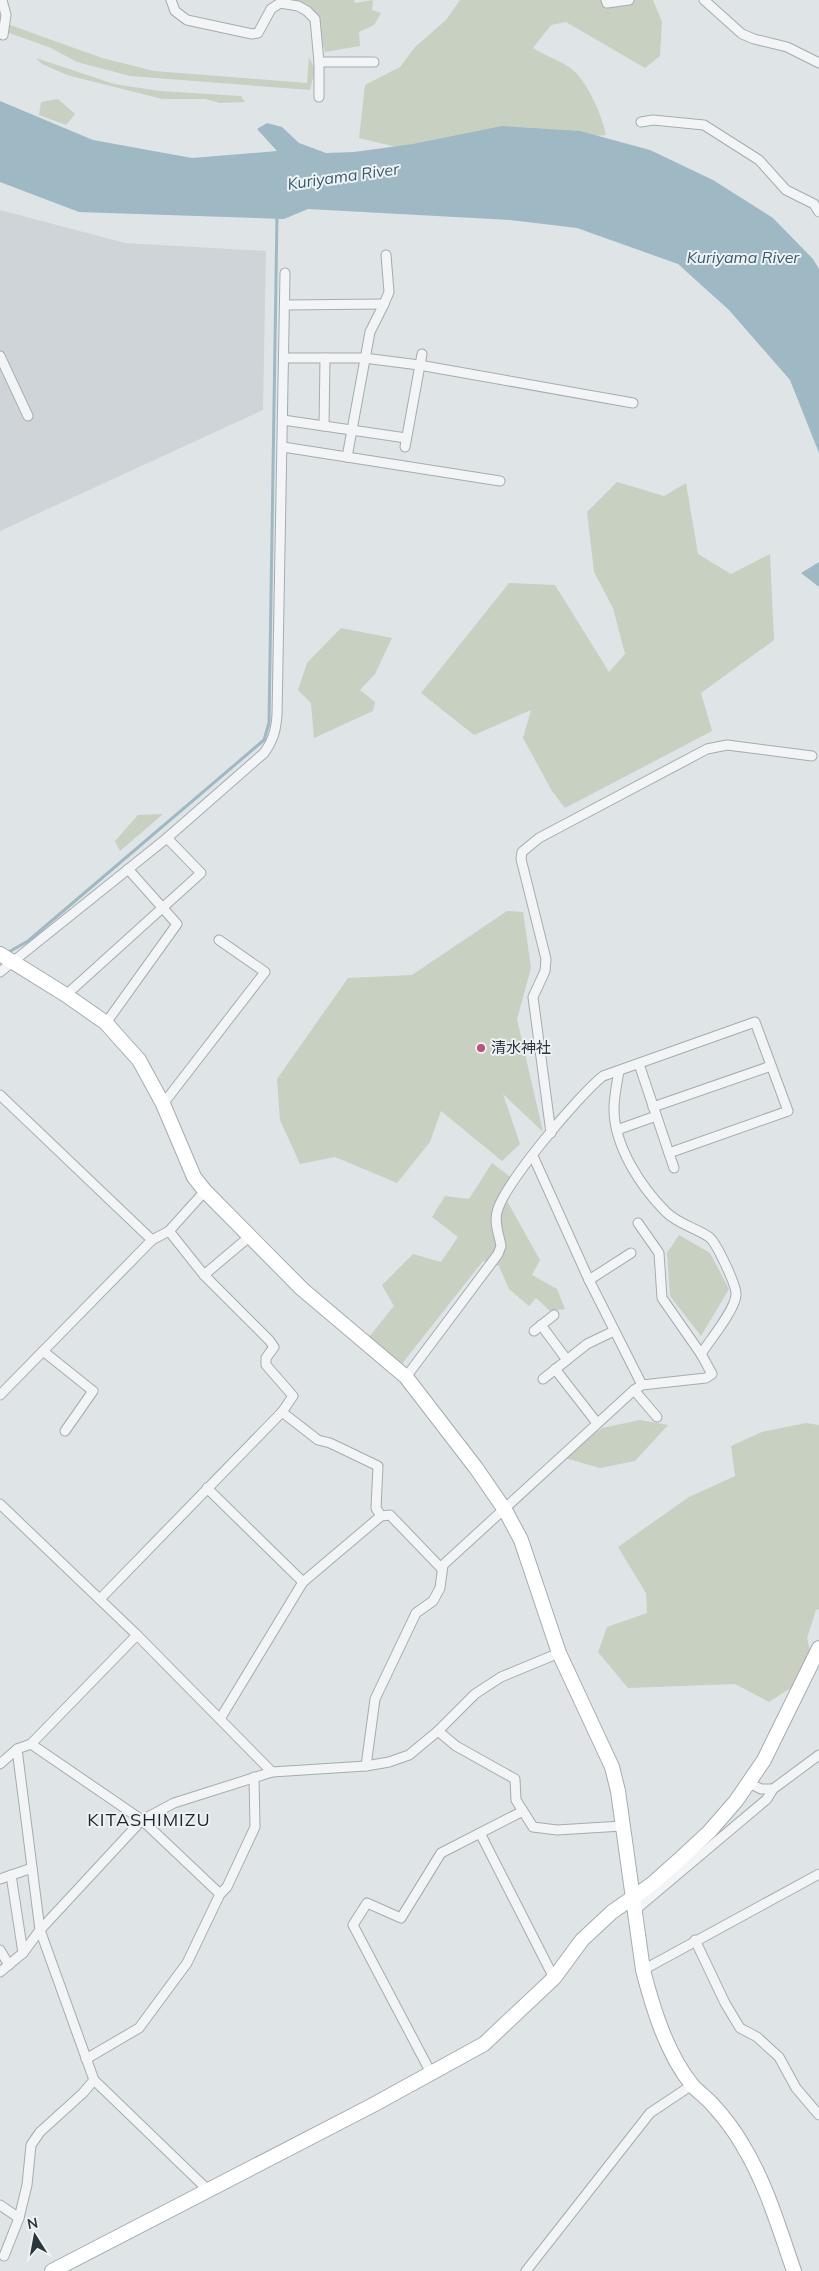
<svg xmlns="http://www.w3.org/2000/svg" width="819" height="2271" font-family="Mulish,'Noto Sans JP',sans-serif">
	<rect width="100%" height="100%" fill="#dfe4e7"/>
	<path fill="#ced4d8" d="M0 210 125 243 266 251 263 410 0 531Z"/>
	<g fill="#c8d0c1">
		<path d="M287 0H354L355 3 373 0 372 10 381 13 374 25 359 32 360 46 325 52 314 12Z"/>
		<path d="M460 0H653L662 22 660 56 645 68 566 22 551 25 533 48C545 56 563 61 574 71 589 85 602 116 606 135L413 151 359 138 365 85 400 67 415 47 446 20Z"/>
		<path d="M10 25 102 58 154 71 307 83 309 57 315 70 310 90 130 76 77 62 51 48 7 32Z"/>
		<path d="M36 58 114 84 160 91 241 96 245 102 220 103 205 99H162L67 75 42 64Z"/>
		<path d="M58 99 75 114 66 125 39 115 41 102Z"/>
		<path d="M617 482 664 496 686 483 698 554 731 574 770 554 774 640 701 693 712 731 565 808 552 791 523 738 531 710 474 735 421 693 509 583 555 585 609 672 625 654 613 608 594 572 587 512Z"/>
		<path d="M341 628 392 638 375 674 360 690 375 702 373 711 314 738 311 703 298 690 307 663Z"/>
		<path d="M163 814 120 851 115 841 138 815Z"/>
		<path d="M507 911 523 912 531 968 517 1019 543 1132 503 1094 520 1144 502 1161 441 1111 430 1142 397 1183 335 1157 300 1164 280 1120 277 1079 348 978 412 975Z"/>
		<path d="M492 1163 513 1179 507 1201 540 1260 532 1275 557 1289 565 1309 550 1311 536 1298 529 1306 509 1289 499 1266 483 1261 401 1365 369 1337 394 1306 382 1285 413 1254 441 1262 458 1237 432 1217 445 1196 469 1199Z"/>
		<path d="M679 1235 710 1253 729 1289 701 1336 670 1296 667 1253Z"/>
		<path d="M640 1420 668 1425 635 1461 600 1468 565 1458 602 1428Z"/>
		<path d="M806 1423 819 1425V1609L816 1610 807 1638 815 1672 769 1702 735 1684 628 1688 598 1652 607 1627 647 1613 646 1593 618 1547 689 1497 735 1476 731 1446 762 1432Z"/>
	</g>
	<g fill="#9eb9c3">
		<path d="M0 101 93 140 192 158 277 151 257 129 267 123 282 127 299 143 326 153 354 152 413 144 502 126 580 131 650 150 713 180 773 218 813 259 819 269V453L790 380 729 310 678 264 577 228 510 220 308 209 284 219 79 212 0 182Z"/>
		<path d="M819 562V587L801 573Z"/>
	</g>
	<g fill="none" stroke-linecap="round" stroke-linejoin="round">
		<path stroke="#9eb9c3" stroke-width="3" d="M7 953 28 941 264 740 269 723 277 216"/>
		<defs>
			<g id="street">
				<path d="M2 0 6 15 3 35"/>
				<path d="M171 0 175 11 187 20 252 34 258 33 271 9 280 3 298 6 307 11 315 19 319 62V97"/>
				<path d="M606 0 607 3 629 0"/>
				<path d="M704 0 742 34 754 39 787 47 819 63"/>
				<path d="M319 62H374"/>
				<path d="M641 122 653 120 704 125 759 160 786 190 814 204 819 212"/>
				<path d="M285 305 384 304"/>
				<path d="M0 356 28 416"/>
				<path d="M284 358H364L419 365 633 403"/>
				<path d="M283 420 406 438"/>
				<path d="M324 426 325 358"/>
				<path d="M283 447 500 481"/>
				<path d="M405 447 422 354"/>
				<path d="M347 457 370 332 384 304 389 292 386 255"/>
				<path d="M0 972 167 838 264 753C273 741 276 730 277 715L285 273"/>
				<path d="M66 995 201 873 167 838"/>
				<path d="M106 1023 177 924 128 869"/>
				<path d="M639 1064 674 1168"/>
				<path d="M619 1071C617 1083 614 1096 614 1109 614 1146 641 1187 666 1212 678 1224 696 1228 709 1237 716 1242 737 1286 736 1295 735 1310 710 1340 701 1354"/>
				<path d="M0 1095 152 1240"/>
				<path d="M163 1104 265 972 219 940"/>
				<path d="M653 1107 771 1066"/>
				<path d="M617 1130 656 1116"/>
				<path d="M551 1133 533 997 545 971 546 959 521 859 522 852 539 838 707 749 727 745 812 756"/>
				<path d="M533 1156 589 1280 642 1385"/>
				<path d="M204 1275 249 1237"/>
				<path d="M589 1280 631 1253"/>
				<path d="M541 1325 567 1360"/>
				<path d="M534 1331 554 1315"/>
				<path d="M43 1351 93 1391 65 1431"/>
				<path d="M555 1369 597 1423"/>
				<path d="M406 1377 498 1254 501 1246C499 1234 494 1224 497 1212 504 1184 579 1095 603 1076L755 1022 788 1111 669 1153"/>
				<path d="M543 1379 587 1344 614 1331"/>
				<path d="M634 1390 657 1417"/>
				<path d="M0 1395 152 1240 169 1231 205 1191"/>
				<path d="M282 1412 318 1440 330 1443 378 1466 376 1508 381 1516"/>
				<path d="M207 1488 303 1582 381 1516 390 1515 442 1569"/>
				<path d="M0 1504 137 1635 272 1772"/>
				<path d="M100 1599 282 1412 293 1396 266 1365V1358L274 1347 269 1340 204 1275 169 1231"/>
				<path d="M220 1719 303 1582"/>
				<path d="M438 1731 456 1746 515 1779 516 1800 533 1827 557 1830 622 1826"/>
				<path d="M31 1744 142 1820 220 1894"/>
				<path d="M17 1749 40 1930 94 2080 209 2191"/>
				<path d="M0 1764 17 1749 31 1744 137 1635"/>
				<path d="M366 1766 375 1699 416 1613 433 1601 440 1588 443 1565 634 1390 642 1385 706 1378 712 1374 701 1354 662 1298 659 1253 638 1223"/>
				<path d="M749 1783 761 1789H773"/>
				<path d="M480 1833 554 1978"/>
				<path d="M11 1875 23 1953"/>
				<path d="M0 1879 32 1868"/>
				<path d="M634 1911 767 1799 773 1789 819 1755"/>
				<path d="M695 1940 725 2003 740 2028 757 2037 779 2057 796 2088 819 2115"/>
				<path d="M0 1950 9 1965"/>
				<path d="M643 1970 819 1874"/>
				<path d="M0 1972 23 1953 40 1930 142 1820 174 1803 272 1772 366 1766 389 1762 409 1755 438 1731 475 1694 501 1677 559 1653"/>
				<path d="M86 2059 139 2028 187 1963 220 1894 227 1887 255 1827 254 1777"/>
				<path d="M431 2073 353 1925 367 1903 401 1918 441 1853 523 1811"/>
				<path d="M0 2205 19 2218"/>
				<path d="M4 2256 19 2218 27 2185 31 2145 40 2132 83 2093 94 2080"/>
				<path d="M526 2271 650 2113 692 2085"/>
			</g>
			<g id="secondary">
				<path d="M0 954 66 995 106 1023 121 1040 139 1060 163 1104 194 1177 205 1191 302 1289 406 1377 476 1468 505 1510 521 1540 559 1653 612 1767 618 1791 643 1970C653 2009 667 2054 692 2085 698 2092 706 2097 712 2104 723 2116 734 2130 742 2144 766 2183 779 2228 794 2271"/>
				<path d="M52 2271 373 2105 484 2044 554 1978 582 1940 612 1912 652 1884 680 1859 709 1832 736 1801 764 1760 819 1648"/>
			</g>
		</defs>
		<use href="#street" stroke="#a5acb0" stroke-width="11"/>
		<use href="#secondary" stroke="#a5acb0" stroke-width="16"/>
		<use href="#street" stroke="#f2f4f6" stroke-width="9"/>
		<use href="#secondary" stroke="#fff" stroke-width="14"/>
	</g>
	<circle fill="#bf517b" stroke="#eef2f5" stroke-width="2" cx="481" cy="1048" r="5"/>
	<g text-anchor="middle" stroke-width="4" stroke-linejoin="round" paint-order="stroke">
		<g font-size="15" fill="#2a353c" stroke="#eef2f5" text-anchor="start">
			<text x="491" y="1053">清水神社</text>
		</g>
		<g font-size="16" font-style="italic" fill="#385b6c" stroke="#eef2f5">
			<text transform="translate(343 176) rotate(-8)" y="6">Kuriyama River</text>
			<text x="743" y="263">Kuriyama River</text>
		</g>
		<g font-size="18" letter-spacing="1" fill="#1c262d" stroke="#eef2f5">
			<text x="149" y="1826">KITASHIMIZU</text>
		</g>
	</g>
	<g transform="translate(35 2236) rotate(349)" stroke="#eef2f5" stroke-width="4" paint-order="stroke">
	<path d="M0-4L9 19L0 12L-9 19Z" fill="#2a353c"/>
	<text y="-8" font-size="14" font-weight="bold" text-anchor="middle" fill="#2a353c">N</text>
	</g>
</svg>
